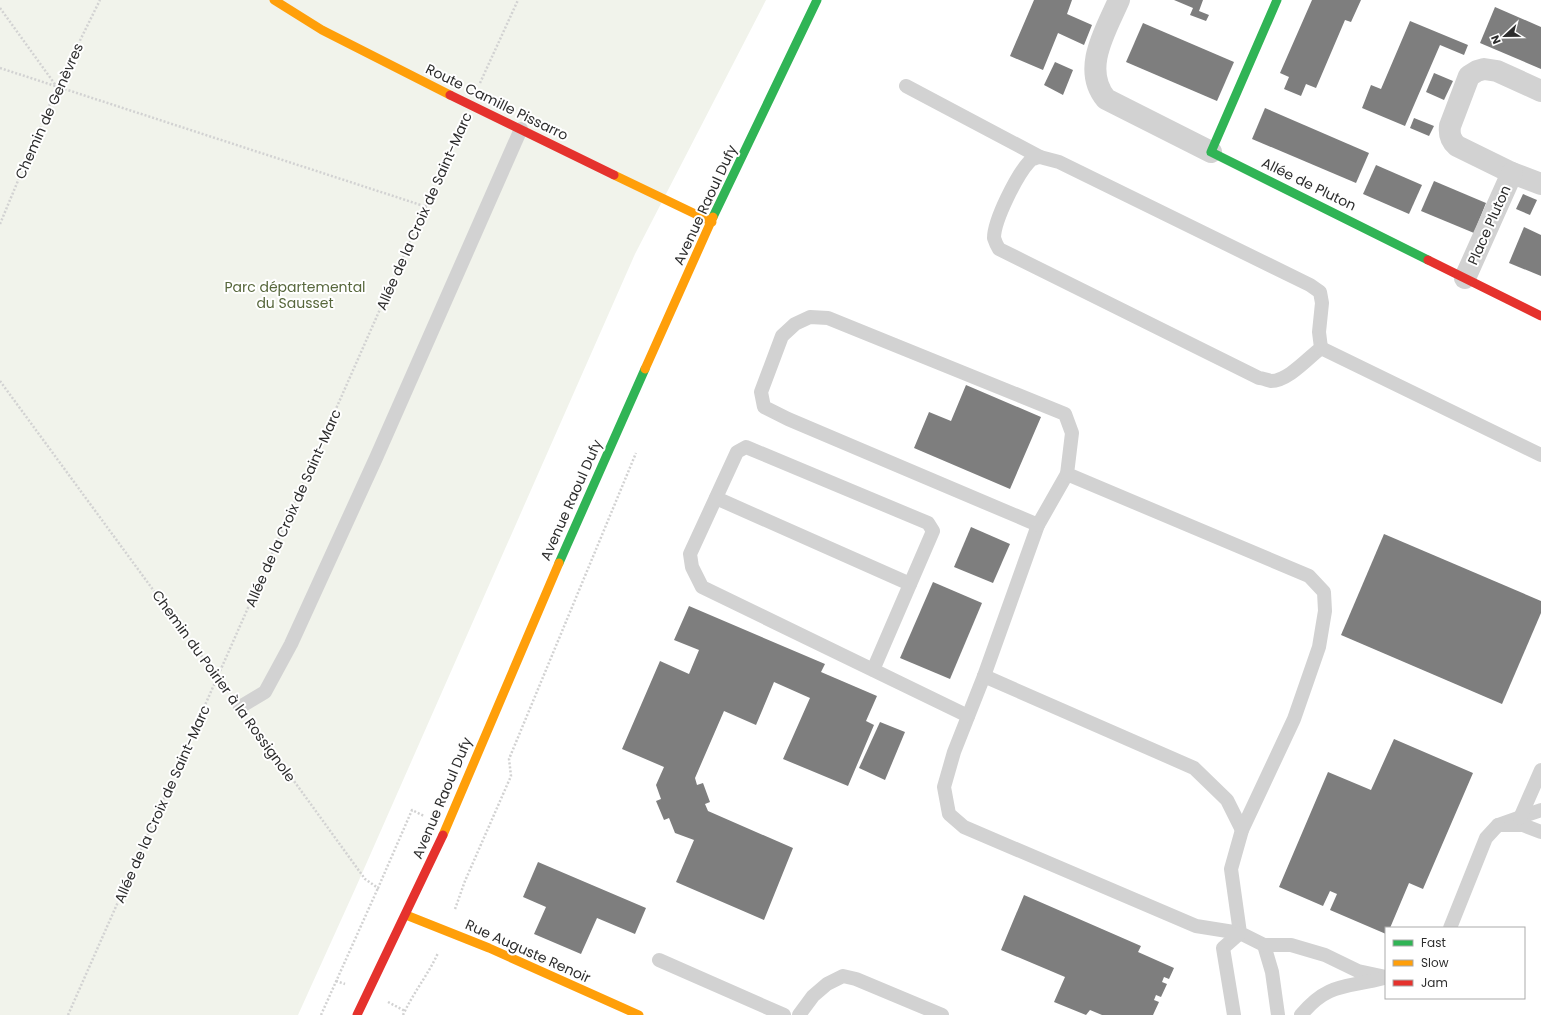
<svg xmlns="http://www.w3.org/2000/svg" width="1541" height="1015" font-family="Poppins,sans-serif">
	<rect width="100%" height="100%" fill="#fff"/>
	<path fill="#f1f3eb" d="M0 0H766L635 254 356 887 298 1015H0Z"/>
	<g fill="#7e7e7e">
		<path d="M1034 0H1072L1067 14 1092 25 1084 45 1058 33 1043 70 1010 56Z"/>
		<path d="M1174 0H1203L1199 11 1209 15 1206 21 1190 15 1193 8Z"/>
		<path d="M1312 0H1361L1351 22 1345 20 1316 88 1306 84 1301 96 1284 89 1289 77 1280 73Z"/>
		<path d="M1495 7 1541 27V69L1480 43Z"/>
		<path d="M1410 21 1468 45 1464 55 1440 45 1405 126 1362 108 1371 85 1381 89Z"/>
		<path d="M1143 23 1234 62 1217 101 1126 62Z"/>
		<path d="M1055 62 1073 70 1063 95 1044 85Z"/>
		<path d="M1434 73 1453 81 1444 100 1426 92Z"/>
		<path d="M1265 108 1369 153 1356 183 1252 139Z"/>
		<path d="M1414 118 1434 126 1429 136 1410 128Z"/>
		<path d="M1376 165 1422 185 1409 214 1363 194Z"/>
		<path d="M1434 181 1486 203 1474 233 1421 211Z"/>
		<path d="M1523 194 1537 200 1530 215 1516 209Z"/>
		<path d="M1524 227 1541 235V276L1509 263Z"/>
		<path d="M966 385 1041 417 1010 489 914 448 929 412 951 421Z"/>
		<path d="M971 527 1010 544 993 583 954 567Z"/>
		<path d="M1384 534 1541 601V613L1502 704 1341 635Z"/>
		<path d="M933 582 982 603 950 679 900 658Z"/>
		<path d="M689 606 825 664 821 672 877 696 866 721 874 725 848 786 783 759 810 698 774 682 756 725 724 711 695 778 697 785 703 783 710 802 705 804 708 811 793 848 764 920 676 882 694 840 675 833 669 818 664 820 656 801 661 799 656 785 664 767 622 749 660 661 689 674 699 650 674 640Z"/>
		<path d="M880 722 905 732 885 780 859 768Z"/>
		<path d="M1394 739 1473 773 1423 889 1409 883 1390 928H1386V934L1330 910 1337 894 1330 891 1323 906 1279 887 1328 772 1371 790Z"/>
		<path d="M538 862 646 908 635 934 597 918 581 954 534 934 546 907 523 897Z"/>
		<path d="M1024 895 1141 946 1138 952 1174 968 1169 979 1164 977 1162 982 1167 984 1161 997 1156 995 1154 1000 1159 1002 1153 1015H1102L1090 1010 1086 1015 1054 1002 1065 977 1001 950Z"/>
	</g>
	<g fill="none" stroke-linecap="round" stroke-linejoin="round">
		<g stroke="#d2d2d2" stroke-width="2.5" stroke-dasharray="2 2" stroke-linecap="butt">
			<path d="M0 8 57 87"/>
			<path d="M0 68 427 207"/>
			<path d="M480 83 518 0"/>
			<path d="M0 224 57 87 100 0"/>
			<path d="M0 381 228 692"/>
			<path d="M252 723 365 879 378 888 412 810 424 816"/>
			<path d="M455 909 465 881 511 776 509 759 636 453"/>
			<path d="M336 981 345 984"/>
			<path d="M388 1002 405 1011"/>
			<path d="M68 1015 461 126"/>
			<path d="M321 1015 378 888"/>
			<path d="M403 1015C413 993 428 975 438 953"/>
		</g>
		<g stroke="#d2d2d2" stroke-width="14">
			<path d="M906 86 1040 157"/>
			<path d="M1040 157 1059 162 1310 285 1320 292 1322 303 1319 332 1321 348C1308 358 1288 381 1271 381 1267 380 1262 378 1259 378L999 249C997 246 995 241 994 238 994 220 1017 175 1029 162 1031 159 1036 158 1040 157Z"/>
			<path d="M1321 348 1541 455"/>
			<path d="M1067 474 1038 525 984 676 954 752 944 787 949 814 964 827 1196 926 1240 933"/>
			<path d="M716 498 910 584"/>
			<path d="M1038 525 788 419 764 407 761 392 782 336 795 324 810 317 828 318 1065 414 1072 433 1067 474 1309 576 1324 592 1325 611 1319 647 1294 719 1242 830 1231 869 1240 933 1264 945 1272 972 1278 1015"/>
			<path d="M873 670 933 531 928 523 746 447 737 452 690 554 692 567 702 587 968 716"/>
			<path d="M984 676 1194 768 1227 800 1242 830"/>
			<path d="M240 707 265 692 291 644 376 458 521 129"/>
			<path d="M1541 810 1498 825H1523L1541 832"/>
			<path d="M1520 818 1541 770"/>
			<path d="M1450 928 1486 838 1498 825"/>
			<path d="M1264 945H1291L1325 955 1358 971 1386 977"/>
			<path d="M659 960 784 1015"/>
			<path d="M799 1015 813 996 827 984 843 976 856 979 942 1015"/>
			<path d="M1234 1015 1223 948 1240 933"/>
			<path d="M1301 1015C1328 982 1347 988 1384 978"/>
		</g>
		<g stroke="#d2d2d2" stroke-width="22">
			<path d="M1119 0C1106 30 1081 69 1106 99L1211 152"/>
			<path d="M1541 91 1497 71 1484 69 1477 71 1469 76 1450 126C1449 134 1450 140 1457 146L1512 173 1541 184"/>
			<path d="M1465 278 1512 173"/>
		</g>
		<g stroke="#30b455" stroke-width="9">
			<path d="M1277 0 1211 152 1428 260"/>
			<path d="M713 217 817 0"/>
			<path d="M559 563 645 369"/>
		</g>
		<g stroke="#ff9f0a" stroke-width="9">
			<path d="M274 0 322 30 450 95"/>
			<path d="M614 175 712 222"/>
			<path d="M645 369 713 217"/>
			<path d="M443 835 559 563"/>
			<path d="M406 915 489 948 639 1015"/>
		</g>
		<g stroke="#e5322d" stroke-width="9">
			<path d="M450 95 614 175"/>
			<path d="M1428 260 1541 316"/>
			<path d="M357 1015 443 835"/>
		</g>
	</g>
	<g text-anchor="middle" stroke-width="4" stroke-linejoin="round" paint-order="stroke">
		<g font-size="14" fill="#2d2d2d" stroke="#fff">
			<text transform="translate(497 102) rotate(26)" y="5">Route Camille Pissarro</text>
			<text transform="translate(49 111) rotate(-66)" y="5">Chemin de Genèvres</text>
			<text transform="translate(1309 184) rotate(26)" y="5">Allée de Pluton</text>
			<text transform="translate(705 205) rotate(-65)" y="5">Avenue Raoul Dufy</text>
			<text transform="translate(424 211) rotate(-66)" y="5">Allée de la Croix de Saint-Marc</text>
			<text transform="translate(1489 225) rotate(-66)" y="5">Place Pluton</text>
			<text transform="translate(571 500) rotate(-66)" y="5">Avenue Raoul Dufy</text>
			<text transform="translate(293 508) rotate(-66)" y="5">Allée de la Croix de Saint-Marc</text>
			<text transform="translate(224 686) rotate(54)" y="5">Chemin du Poirier à la Rossignole</text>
			<text transform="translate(442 798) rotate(-67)" y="5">Avenue Raoul Dufy</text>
			<text transform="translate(162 804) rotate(-66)" y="5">Allée de la Croix de Saint-Marc</text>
			<text transform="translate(528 951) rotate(24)" y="5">Rue Auguste Renoir</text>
		</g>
		<g font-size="14" fill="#57673c" stroke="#fff">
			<text x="295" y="292">Parc départemental<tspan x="295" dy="16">du Sausset</tspan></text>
		</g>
	</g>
	<rect x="1385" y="927" width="140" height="72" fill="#ffffff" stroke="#ababab"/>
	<rect x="1393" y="940" width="20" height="6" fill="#30b455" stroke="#ababab"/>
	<text x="1421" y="947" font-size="12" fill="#2d2d2d">Fast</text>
	<rect x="1393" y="960" width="20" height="6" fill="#ff9f0a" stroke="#ababab"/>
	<text x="1421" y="967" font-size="12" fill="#2d2d2d">Slow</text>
	<rect x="1393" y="980" width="20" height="6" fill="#e5322d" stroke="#ababab"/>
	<text x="1421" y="987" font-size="12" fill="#2d2d2d">Jam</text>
	<g transform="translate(1505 36) rotate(248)" stroke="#ffffff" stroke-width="3" paint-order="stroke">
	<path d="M0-3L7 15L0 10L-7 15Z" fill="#2d2d2d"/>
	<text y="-6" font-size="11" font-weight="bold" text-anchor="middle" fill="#2d2d2d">N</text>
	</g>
</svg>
